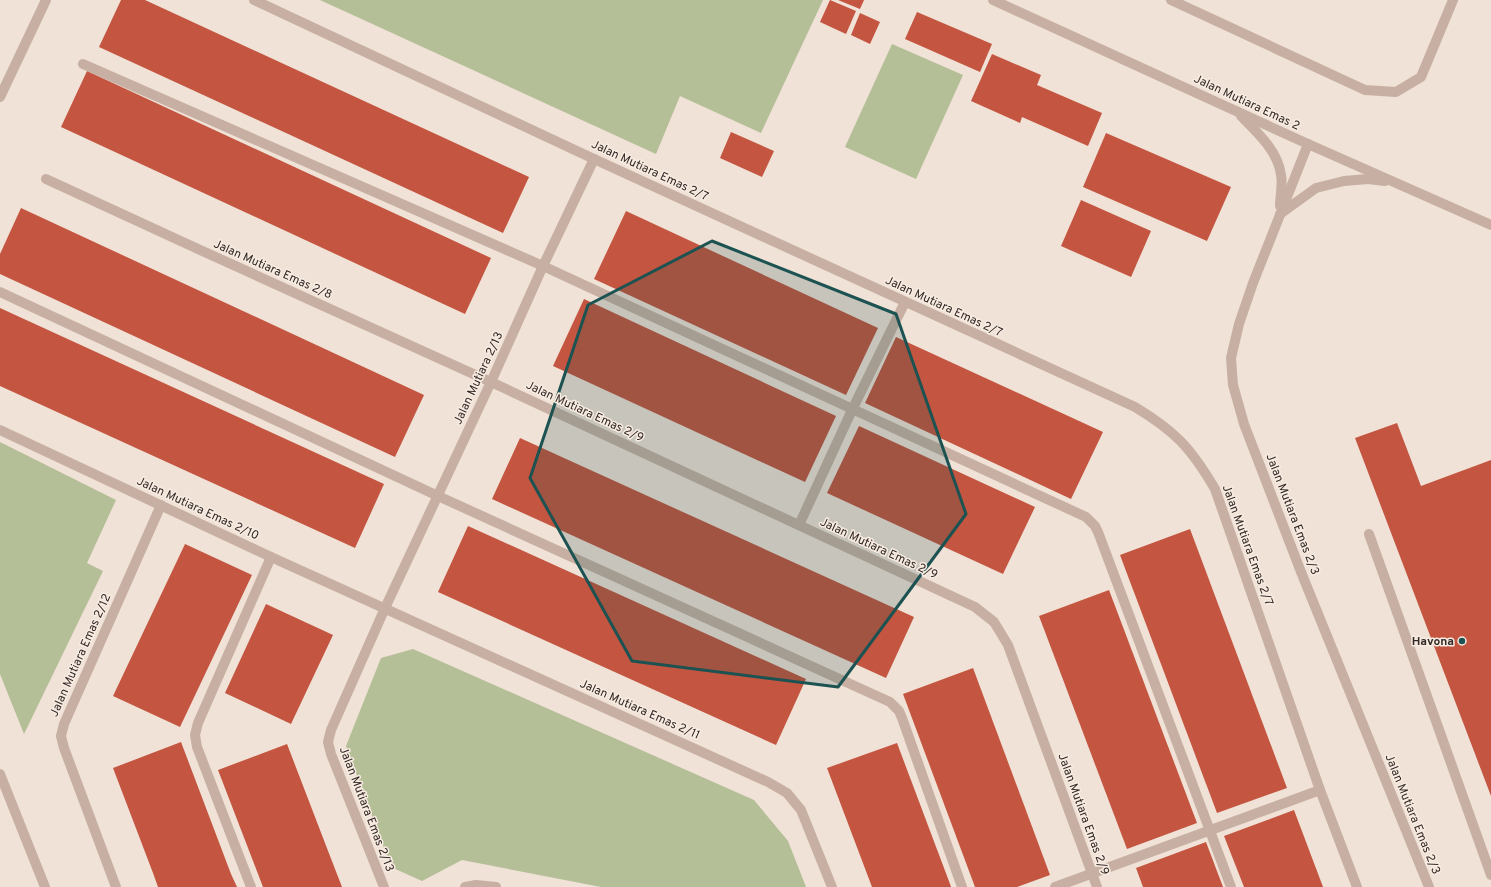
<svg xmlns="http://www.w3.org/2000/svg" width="1491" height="887" font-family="Overpass,sans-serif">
	<rect width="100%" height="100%" fill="#f0e2d6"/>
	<g fill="#b4be97">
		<path d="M320 0H823L761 133 680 96 656 154Z"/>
		<path d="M892 44 963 75 916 179 845 147Z"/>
		<path d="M0 442 116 500 87 563 103 571 24 734 0 674Z"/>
		<path d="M413 649 754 800 788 841 806 887H601L462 860 422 881 391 867 346 746 381 658Z"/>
	</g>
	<g fill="#c45540">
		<path d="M121 0H145L529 177 503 233 99 47Z"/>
		<path d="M830 0 856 11 846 34 820 22Z"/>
		<path d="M838 0H864L860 9Z"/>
		<path d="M917 12 992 44 980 72 905 39Z"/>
		<path d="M860 13 880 22 870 44 851 35Z"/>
		<path d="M992 54 1041 75 1037 85 1102 113 1088 146 1022 117 1020 123 971 101Z"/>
		<path d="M87 71 491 258 465 314 61 127Z"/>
		<path d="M731 132 774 151 762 177 720 158Z"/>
		<path d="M1106 133 1231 187 1207 241 1083 187Z"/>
		<path d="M1081 200 1151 231 1131 277 1061 246Z"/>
		<path d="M21 208 424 395 395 457 0 274V254Z"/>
		<path d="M626 211 878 328 846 395 594 279Z"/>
		<path d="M584 299 836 416 805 482 553 366Z"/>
		<path d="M0 308 384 484 355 548 0 386Z"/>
		<path d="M896 337 1103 432 1071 499 865 403Z"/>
		<path d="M1397 423 1421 486 1491 460V796L1355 438Z"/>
		<path d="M859 426 1035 507 1003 574 827 493Z"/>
		<path d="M520 438 914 617 886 678 492 499Z"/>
		<path d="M468 526 806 679 776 745 438 592Z"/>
		<path d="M1190 529 1287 788 1217 813 1120 555Z"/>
		<path d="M185 544 252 575 180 727 113 696Z"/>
		<path d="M1109 590 1197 823 1127 849 1039 616Z"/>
		<path d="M266 604 333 635 291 724 225 693Z"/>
		<path d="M973 668 1050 875 1017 887H975L903 694Z"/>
		<path d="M181 742 231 874 237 887H158L153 873 113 768Z"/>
		<path d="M897 743 950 884 951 887H872L827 768Z"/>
		<path d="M287 744 330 856 342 887H263L218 770Z"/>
		<path d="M1294 810 1323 887H1244L1224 836Z"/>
		<path d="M1206 842 1223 887H1143L1136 868Z"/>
	</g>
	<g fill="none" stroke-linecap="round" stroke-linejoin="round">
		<g stroke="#c7b0a3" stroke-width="10">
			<path d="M254 0 594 159 1135 407C1175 431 1191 448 1215 489L1320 790 1357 887"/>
			<path d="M993 0 1308 144 1491 225"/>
			<path d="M1171 0 1365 90 1396 92 1421 77 1453 0"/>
			<path d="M83 64 543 266 1086 517 1095 526 1098 532 1231 887"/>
			<path d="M0 97 46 0"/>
			<path d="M1241 116C1257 132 1278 151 1281 175 1283 185 1280 196 1280 206"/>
			<path d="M1308 144 1253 283 1239 324 1231 358 1233 385 1244 424 1301 572 1429 887"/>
			<path d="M46 179 198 249 491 382 975 607 994 622 1008 645 1097 887"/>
			<path d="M1280 214 1316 188 1344 181 1368 179 1385 181"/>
			<path d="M0 292 438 496 890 702 899 711 902 718 962 887"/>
			<path d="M0 430 271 557 768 782 787 793 801 810 832 887"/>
			<path d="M799 525 852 410 905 302"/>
			<path d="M1369 534 1491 875"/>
			<path d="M0 774 45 887"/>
			<path d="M116 887 64 748 61 736 64 724 161 505"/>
			<path d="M251 887 197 747 195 735 198 723 271 557"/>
			<path d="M384 887 331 754 328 742 331 730 385 608 491 382 543 266 594 159"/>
			<path d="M465 887 476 885 496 887"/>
			<path d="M1055 887 1320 790"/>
		</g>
	</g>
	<path fill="#1c5251" fill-opacity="0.2" stroke="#1c5251" stroke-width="3" stroke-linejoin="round" d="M712 241 896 314 966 514 838 687 632 661 530 478 588 305Z"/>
	<circle fill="#1c5251" stroke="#f8ece2" stroke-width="1.5" cx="1462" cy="641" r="4"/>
	<g text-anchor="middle" stroke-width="3" stroke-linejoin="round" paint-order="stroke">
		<g font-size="12" fill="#322825" stroke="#f8ece2">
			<text transform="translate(1247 102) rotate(25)" y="4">Jalan Mutiara Emas 2</text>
			<text transform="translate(650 170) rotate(25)" y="4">Jalan Mutiara Emas 2/7</text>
			<text transform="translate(273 269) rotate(24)" y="4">Jalan Mutiara Emas 2/8</text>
			<text transform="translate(944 306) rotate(25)" y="4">Jalan Mutiara Emas 2/7</text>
			<text transform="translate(478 378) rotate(-65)" y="4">Jalan Mutiara 2/13</text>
			<text transform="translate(585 411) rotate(25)" y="4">Jalan Mutiara Emas 2/9</text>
			<text transform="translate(198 508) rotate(25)" y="4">Jalan Mutiara Emas 2/10</text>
			<text transform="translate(1293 514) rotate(69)" y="4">Jalan Mutiara Emas 2/3</text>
			<text transform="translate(1248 545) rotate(70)" y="4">Jalan Mutiara Emas 2/7</text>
			<text transform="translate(879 548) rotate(25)" y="4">Jalan Mutiara Emas 2/9</text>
			<text transform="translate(80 655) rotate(-66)" y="4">Jalan Mutiara Emas 2/12</text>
			<text transform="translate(640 709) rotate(24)" y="4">Jalan Mutiara Emas 2/11</text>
			<text transform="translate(367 809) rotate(69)" y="4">Jalan Mutiara Emas 2/13</text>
			<text transform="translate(1084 814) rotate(70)" y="4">Jalan Mutiara Emas 2/9</text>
			<text transform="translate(1413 814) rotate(68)" y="4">Jalan Mutiara Emas 2/3</text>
		</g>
		<g font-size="12" font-weight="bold" fill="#322825" stroke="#f8ece2" text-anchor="end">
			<text x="1454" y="645">Havona</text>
		</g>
	</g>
</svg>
